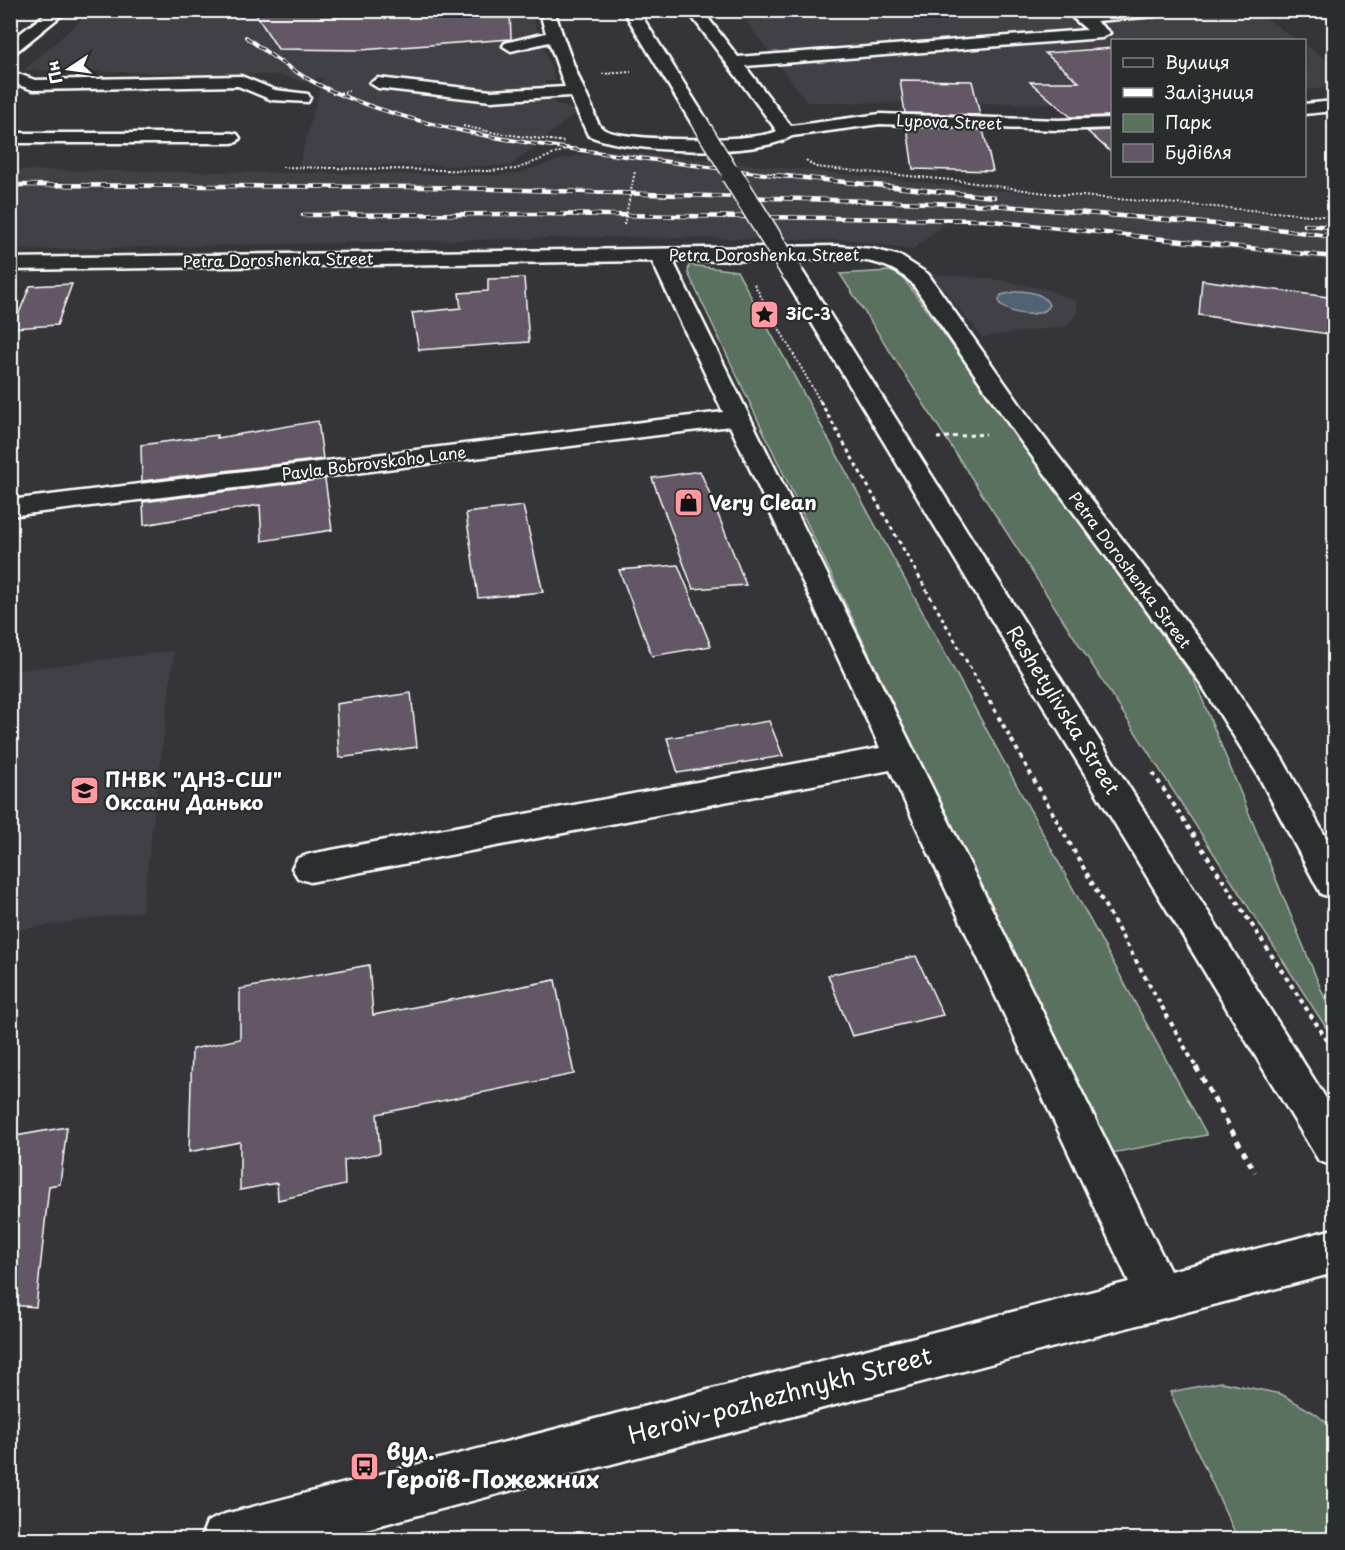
<svg xmlns="http://www.w3.org/2000/svg" width="1345" height="1550" font-family="'Playpen Sans',sans-serif">
	<rect width="100%" height="100%" fill="#353539"/>
	<filter id="ink" filterUnits="userSpaceOnUse"><feTurbulence type="fractalNoise" baseFrequency=".0167" numOctaves="2"/><feDisplacementMap in="SourceGraphic" scale="12" xChannelSelector="R" yChannelSelector="G"/><feConvolveMatrix kernelMatrix="1 2 1 2 8 2 1 2 1" color-interpolation-filters="sRGB"/></filter>
	<g filter="url(#ink)">
		<g fill="#433f46">
			<path d="M889 10H1253L1297 40H1112V104L807 102 746 21Z"/>
			<path d="M92 11H530L556 81H544L555 104 578 111 510 166 299 165 323 77 304 82 281 75 24 70Z"/>
			<path d="M1305 45 1334 66V87L1305 90Z"/>
			<path d="M609 150 1044 195 1334 220V262L985 221H948L912 250 853 240 602 237 11 250 10 170 496 175 518 173 566 158Z"/>
			<path d="M931 274 991 279 1046 289 1076 301 1078 312 1066 326 982 337Z"/>
			<path d="M174 651 142 911 11 931V671Z"/>
		</g>
		<g fill="#5a715e" stroke="#acb8ae" stroke-width="1.5">
			<path d="M689 265 737 271 1207 1135 1107 1154 688 273Z"/>
			<path d="M890 271 902 276 1194 679 1334 1021V1040L840 274Z"/>
			<path d="M1221 1382 1281 1394 1316 1414 1334 1429V1539H1238L1170 1392Z"/>
		</g>
		<path fill="#4f6373" stroke="#95a1ab" stroke-width="1.5" d="M1019 291C1030 292 1044 293 1049 305L1046 310C1031 317 1014 315 1000 305L999 300 1001 295Z"/>
		<g fill="#635765" stroke="#fff" stroke-width="1.5">
			<path d="M253 10H510L511 39 360 50 278 49Z"/>
			<path d="M1113 48V116L1071 117 1030 82H1079L1045 53Z"/>
			<path d="M900 80 972 81 980 115 905 113Z"/>
			<path d="M907 127 983 130 993 171 913 169Z"/>
			<path d="M1113 130V154L1087 131 1112 130Z"/>
			<path d="M524 278 529 342 419 350 412 313 461 308 459 293 488 291V279Z"/>
			<path d="M1202 280 1335 298V335L1199 315Z"/>
			<path d="M72 284 57 325 13 328 30 286Z"/>
			<path d="M318 421 323 459 142 481 141 445 217 435V438Z"/>
			<path d="M700 471 709 492 746 585 693 589 652 478Z"/>
			<path d="M325 479 332 530 262 541 260 505 144 525 143 502Z"/>
			<path d="M523 506 543 592 478 598 466 513Z"/>
			<path d="M678 565 711 646 652 656 619 570Z"/>
			<path d="M411 693 417 747 339 758 336 704Z"/>
			<path d="M769 721 783 756 678 773 667 738Z"/>
			<path d="M916 956 943 1015 852 1036 828 975Z"/>
			<path d="M369 965 373 1015 555 980 574 1074 377 1114 380 1153 344 1160 345 1185 278 1200 277 1183 240 1190V1142L189 1152 192 1049 240 1039V989Z"/>
			<path d="M67 1127 60 1184 49 1186 36 1307 10 1305V1137Z"/>
		</g>
		<g fill="none" stroke-linecap="round" stroke-linejoin="round">
			<defs>
				<g id="minor">
					<path d="M51 10H68L16 52 10 54V41Z"/>
					<path d="M539 10H554C565 43 577 76 592 107 594 113 597 124 602 128 617 143 759 142 777 131L687 10H702L738 57 1087 30 1073 18 1076 15 1119 10 1163 12 1156 16 1096 21 1110 33 1102 38 745 66 791 126 880 114 1058 120 1112 118V128L1058 130 880 124 792 136C759 158 624 153 588 135L570 96 491 101 378 88 370 83 378 78 491 91 565 87 549 42 511 51 503 46 505 43 546 33Z"/>
					<path d="M10 71 35 80 241 76 275 90 308 94 310 98 308 102 272 100 238 86 33 90 10 82Z"/>
					<path d="M1334 101V111L1304 114V104Z"/>
					<path d="M10 133H231L237 134 240 138 237 142 231 143H10Z"/>
					<path d="M838 246 872 249 900 256 928 274 1035 426 1221 667 1283 760 1334 852V898L1321 894 1257 773 1199 681 1017 436 912 283C894 266 875 261 850 259L673 261 1170 1271 1334 1229V1273L324 1540H200L207 1522 225 1514 1129 1282 890 770 310 882 298 878 292 868 298 858 310 854 880 748 730 426 10 516V500L723 412 652 261 10 270V258Z"/>
				</g>
				<g id="major">
					<path d="M623 10H638L707 120 704 124H692Z"/>
					<path d="M792 266 799 268 803 272 1334 1111V1166L1319 1161 781 272 785 268Z"/>
				</g>
			</defs>
			<use href="#minor" stroke="#fff" stroke-width="5"/>
			<use href="#major" stroke="#fff" stroke-width="5"/>
			<g stroke="#fff" stroke-width="2" stroke-dasharray="2 2" stroke-linecap="butt">
				<path d="M602 74 631 72"/>
				<path d="M332 94 349 91"/>
				<path d="M463 126 496 133 565 142"/>
				<path d="M806 160 815 167 961 181 1045 193 1334 217"/>
				<path d="M282 167 487 171 516 169 570 148"/>
				<path d="M624 225 635 171"/>
				<path d="M754 284 821 403"/>
			</g>
			<g stroke="#fff" stroke-width="3" stroke-dasharray="4 4" stroke-linecap="butt">
				<path d="M820 401 985 694"/>
				<path d="M937 438 986 434"/>
			</g>
			<g stroke="#fff" stroke-width="4" stroke-dasharray="4.5 4.5" stroke-linecap="butt">
				<path d="M985 693 1197 1069"/>
				<path d="M1153 773 1334 1051"/>
			</g>
			<path stroke="#fff" stroke-width="5" stroke-dasharray="6 6" stroke-linecap="butt" d="M1196 1067 1255 1172"/>
			<use href="#minor" fill="#2a2d2e" fill-rule="evenodd"/>
			<use href="#major" fill="#2a2d2e" fill-rule="evenodd"/>
			<defs>
				<path id="rail-far1" d="M246 37C274 58 302 78 334 92 417 127 507 141 595 152 659 161 724 169 788 177"/>
				<g id="rail">
					<path d="M775 175 994 197"/>
					<path d="M10 185 429 187 993 205 1285 230 1334 237"/>
					<path d="M303 215 539 214 983 220 1334 257"/>
					<path d="M1305 225 1334 227"/>
				</g>
			</defs>
			<use href="#rail-far1" stroke="#fff" stroke-width="4"/>
			<use href="#rail" stroke="#fff" stroke-width="4.5"/>
			<use href="#rail-far1" stroke="#2a2d2e" stroke-width="2" stroke-dasharray="7" stroke-linecap="butt"/>
			<use href="#rail" stroke="#2a2d2e" stroke-width="3" stroke-dasharray="9" stroke-linecap="butt"/>
			<defs>
				<path id="major-bridge-far1" d="M698 120 733 177"/>
				<path id="major-bridge" d="M732 175 792 272"/>
			</defs>
			<use href="#major-bridge-far1" stroke="#fff" stroke-width="19" stroke-linecap="butt"/>
			<use href="#major-bridge" stroke="#fff" stroke-width="24" stroke-linecap="butt"/>
			<use href="#major-bridge-far1" stroke="#2a2d2e" stroke-width="16"/>
			<use href="#major-bridge" stroke="#2a2d2e" stroke-width="21"/>
		</g>
	</g>
	<defs>
		<symbol id="sight-square" viewBox="-11 -11 22 22"><rect x="-9" y="-9" width="18" height="18" rx="4" fill="#ff9aa2" stroke="#2a2d2e"/><path d="M0-6L1.8-2.2L6-1.7L2.9 1.2L3.7 5.4L0 3.3L-3.7 5.4L-2.9 1.2L-6-1.7L-1.8-2.2Z" fill="#111"/></symbol>
		<symbol id="shop-square" viewBox="-11 -11 22 22"><rect x="-9" y="-9" width="18" height="18" rx="4" fill="#ff9aa2" stroke="#2a2d2e"/><path d="M-5-2.5h2.3a2.7 3.5 0 0 1 5.4 0H5L5.5 6h-11ZM-1.5-2.5h3a1.5 2.3 0 0 0-3 0Z" fill="#111"/></symbol>
		<symbol id="school-square" viewBox="-11 -11 22 22"><rect x="-9" y="-9" width="18" height="18" rx="4" fill="#ff9aa2" stroke="#2a2d2e"/><path d="M0-5L7-2L0 1L-7-2ZM-4 1L0 2.5L4 1V4Q0 6-4 4Z" fill="#111"/></symbol>
		<symbol id="bus-square" viewBox="-11 -11 22 22"><rect x="-9" y="-9" width="18" height="18" rx="4" fill="#ff9aa2" stroke="#2a2d2e"/><path d="M-5-6H5V4H4V6H2V4H-2V6H-4V4H-5ZM-3.5-4V0h7V-4ZM-3.5 1.2v1.5H-2V1.2ZM2 1.2v1.5H3.5V1.2Z" fill="#111"/></symbol>
	</defs>
	<g fill-rule="evenodd">
		<use href="#sight-square" x="748" y="298" width="33" height="33"/>
		<use href="#shop-square" x="672" y="486" width="33" height="33"/>
		<use href="#school-square" x="68" y="774" width="33" height="33"/>
		<use href="#bus-square" x="348" y="1450" width="33" height="33"/>
	</g>
	<g text-anchor="middle" stroke-width="4.5" stroke-linejoin="round" paint-order="stroke">
		<g font-size="16" fill="#fff" stroke="#2a2d2e">
			<text transform="translate(949 122) rotate(2)" y="6">Lypova Street</text>
			<text x="764" y="261">Petra Doroshenka Street</text>
			<text transform="translate(278 260) rotate(-1)" y="6">Petra Doroshenka Street</text>
			<text transform="translate(374 463) rotate(-7)" y="6">Pavla Bobrovskoho Lane</text>
			<text transform="translate(1130 570) rotate(53)" y="6">Petra Doroshenka Street</text>
		</g>
		<g font-size="16" font-weight="bold" fill="#fff" stroke="#2a2d2e" text-anchor="start">
			<text x="786" y="320">ЗіС-3</text>
		</g>
		<g font-size="20" font-weight="bold" fill="#fff" stroke="#2a2d2e" text-anchor="start">
			<text x="709" y="510">Very Clean</text>
			<text x="105" y="787">ПНВК "ДНЗ-СШ"<tspan x="105" dy="23">Оксани Данько</tspan></text>
		</g>
		<g font-size="20" fill="#fff" stroke="#2a2d2e">
			<text transform="translate(1063 710) rotate(58)" y="7">Reshetylivska Street</text>
		</g>
		<g font-size="24" fill="#fff" stroke="#2a2d2e">
			<text transform="translate(780 1396) rotate(-15)" y="8">Heroiv-pozhezhnykh Street</text>
		</g>
		<g font-size="24" font-weight="bold" fill="#fff" stroke="#2a2d2e" text-anchor="start">
			<text x="386" y="1460">вул.<tspan x="386" dy="28">Героїв-Пожежних</tspan></text>
		</g>
	</g>
	<rect width="1345" height="1550" fill="none" stroke="#2a2d2e" stroke-width="36"/>
	<rect x="18" y="18" width="1309" height="1514" fill="none" stroke="#fff" stroke-width="2" filter="url(#ink)"/>
	<rect x="1111" y="39" width="195" height="138" fill="#2a2d2e" stroke="#7f8182" stroke-width="1.5"/>
	<rect x="1123" y="58" width="30" height="9" fill="#2a2d2e" stroke="#7f8182" stroke-width="1.5"/>
	<text x="1165" y="69" font-size="18" fill="#ffffff">Вулиця</text>
	<rect x="1123" y="88" width="30" height="9" fill="#ffffff" stroke="#7f8182" stroke-width="1.5"/>
	<text x="1165" y="99" font-size="18" fill="#ffffff">Залізниця</text>
	<rect x="1123" y="114" width="30" height="18" fill="#5a715e" stroke="#7f8182" stroke-width="1.5"/>
	<text x="1165" y="129" font-size="18" fill="#ffffff">Парк</text>
	<rect x="1123" y="144" width="30" height="18" fill="#635765" stroke="#7f8182" stroke-width="1.5"/>
	<text x="1165" y="159" font-size="18" fill="#ffffff">Будівля</text>
	<g transform="translate(69 69) rotate(257)" stroke="#2a2d2e" stroke-width="4.5" paint-order="stroke">
	<path d="M0-4.5L10 22L0 15L-10 22Z" fill="#ffffff"/>
	<text y="-9" font-size="16" font-weight="bold" text-anchor="middle" fill="#ffffff">Пн</text>
	</g>
</svg>
